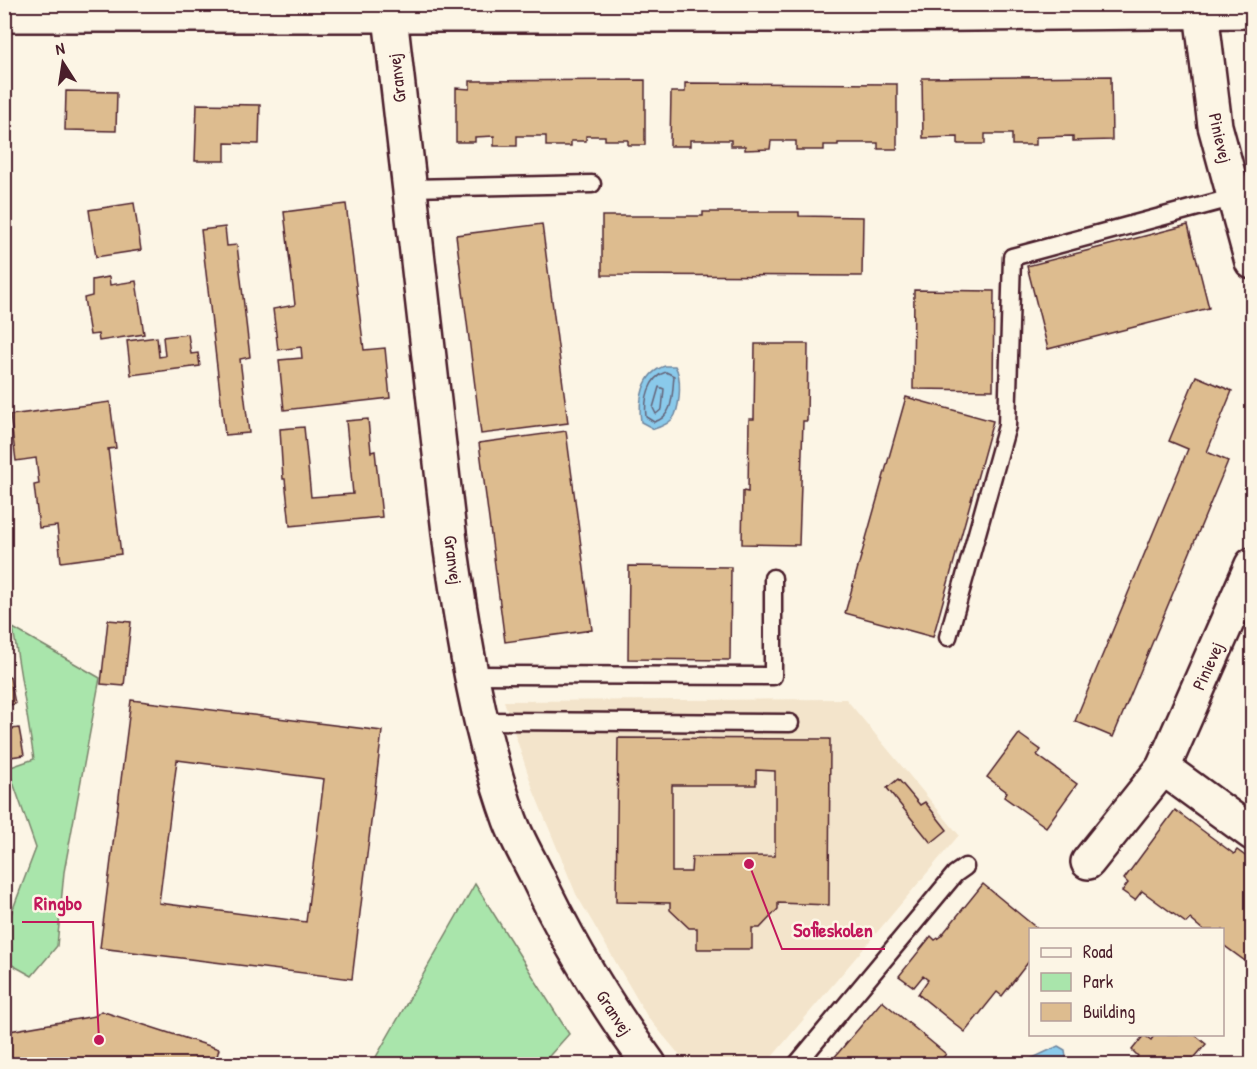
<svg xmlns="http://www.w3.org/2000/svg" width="1257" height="1069" font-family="'Patrick Hand',sans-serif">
	<rect width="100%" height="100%" fill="#fcf5e5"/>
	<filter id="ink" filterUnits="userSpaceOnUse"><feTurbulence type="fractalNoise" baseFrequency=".0167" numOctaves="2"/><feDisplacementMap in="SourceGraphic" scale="12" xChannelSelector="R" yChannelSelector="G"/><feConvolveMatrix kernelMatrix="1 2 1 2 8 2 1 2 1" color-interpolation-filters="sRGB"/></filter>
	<g filter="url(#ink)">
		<path fill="#f3e4cb" d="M846 699 959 835 766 1064H687L647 1016 576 894 534 792 504 701Z"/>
		<g fill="#a9e5ab" stroke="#7a826b" stroke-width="1.5">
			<path d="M13 628 100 678 64 872 57 946 32 976 5 961V930L36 848 8 768 34 759Z"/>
			<path d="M475 884 569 1034 542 1064H372Z"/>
		</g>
		<g fill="#8acaeb" stroke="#70869e" stroke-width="1.5">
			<path d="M665 366H675C682 377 680 403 675 415 671 423 662 426 654 429L641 422C638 401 642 373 665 366Z"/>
			<path d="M1058 1046 1065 1050 1067 1064H1020Z"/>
		</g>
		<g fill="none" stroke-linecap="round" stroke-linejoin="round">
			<g stroke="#646378" stroke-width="1.5">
				<path d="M666 372 674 376C672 394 674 417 654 422L646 417C644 401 648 377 666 372Z"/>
				<path d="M659 387 664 389 662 409 656 414 653 408Z"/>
			</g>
		</g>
		<g fill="#ddbc8f" stroke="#4a1f2b" stroke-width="1.5" fill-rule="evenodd">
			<path d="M1111 76 1112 140 1073 141V136L1036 137V145H1012V134H985V144H958V137L923 138 922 78Z"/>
			<path d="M645 80V145H628V140H605V136H586V141H571V146H546V136H517V146H494V136L475 137V142H456V88L470 89V81Z"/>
			<path d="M685 83 897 84V149H878V143H838V145H824V150H796V141H771L770 149 745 150V146H731V140H690V146H670L671 92H685Z"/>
			<path d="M66 91 117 92 116 131 65 130Z"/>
			<path d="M197 104 260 105 259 144 225 143V161H195Z"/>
			<path d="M134 203 141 250 96 257 89 210Z"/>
			<path d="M346 204 364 350 385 348 390 398 284 410 279 360 302 358 301 347 278 350 273 309 295 305 284 212Z"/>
			<path d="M703 212H799V216L863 217 862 276 602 275V216H703Z"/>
			<path d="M542 224 568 423 481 434 456 235Z"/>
			<path d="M1188 225 1209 308 1048 349 1027 266Z"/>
			<path d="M225 227 227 246 237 245 250 357 240 359 249 433 225 435 201 230Z"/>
			<path d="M109 277 110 285 136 281 144 334 99 341 98 334 90 335 84 298 92 296V280Z"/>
			<path d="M914 290 994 291 993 390 913 389Z"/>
			<path d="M188 334 191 354 198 353 200 366 131 375 127 341 157 337 159 357 165 356 163 337Z"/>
			<path d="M755 344H808L807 421H803L799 545 742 544 743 491 748 492 749 419H754Z"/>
			<path d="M1196 376 1232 391 1207 452 1228 461 1113 737 1075 721 1188 449 1169 441Z"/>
			<path d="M906 397 993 421 933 637 845 613Z"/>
			<path d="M110 402 116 448 108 449 121 554 61 562 57 526 39 528 34 485 39 484 36 458 16 461 10 415Z"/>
			<path d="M368 419 371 452 375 451 382 517 290 526 285 479H283L280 429 304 427 311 497 353 494 346 421Z"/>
			<path d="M566 431 592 630 505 642 479 443Z"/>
			<path d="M629 566 731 567 730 660 628 659Z"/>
			<path d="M108 620 131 622 124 686 101 684Z"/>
			<path d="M10 677 15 704 4 706V678Z"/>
			<path d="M131 700 382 731 352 979 100 948ZM177 760 324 779 306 922 159 903Z"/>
			<path d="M19 728 24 755 4 758V730Z"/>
			<path d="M1019 734 1041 750 1037 755 1077 784 1046 827 1004 797 1007 792 987 777Z"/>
			<path d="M618 738 830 739 829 905 778 903V909L760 928H752V949H697V928H689L670 910V903L616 902ZM756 770 775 771V856L692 857 691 872H672V785H756Z"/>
			<path d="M898 779 920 805 925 802 947 830 931 843 887 788Z"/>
			<path d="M1175 810 1234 854 1237 850 1252 861V966L1222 944V930H1203L1190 919 1186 923 1142 891 1135 900 1122 891 1128 883 1124 879Z"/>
			<path d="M983 884 1039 930H1030V960L1002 996 997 992 965 1032 918 994 928 980 923 976 914 987 899 976 931 936 935 940 941 936Z"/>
			<path d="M882 1001 946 1054 937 1064H822L829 1056 833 1059Z"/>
			<path d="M101 1011 219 1049 215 1064H4V1032L95 1016Z"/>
			<path d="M1155 1034H1194L1206 1044 1189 1064H1131L1138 1056 1132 1050 1144 1035 1151 1040Z"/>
		</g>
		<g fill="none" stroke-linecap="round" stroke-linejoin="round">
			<defs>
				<g id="service">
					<path d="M410 188 592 184"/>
					<path d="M948 637 1007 426 1012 257 1235 197"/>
					<path d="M472 675 773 676V578"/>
					<path d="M482 721 790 723"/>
					<path d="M797 1064 955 874 965 867"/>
				</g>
				<g id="minor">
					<path d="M1201 11 1215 126 1252 262"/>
					<path d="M390 16 451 550C464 641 479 734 510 820 517 839 527 856 536 874 567 941 605 1004 649 1064"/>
					<path d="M1163 768 1252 833"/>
					<path d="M1088 862 1163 768 1252 565"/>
				</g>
				<path id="tertiary" d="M4 15H874L1252 11"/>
			</defs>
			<use href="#service" stroke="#4a1f2b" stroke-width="21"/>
			<use href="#minor" stroke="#4a1f2b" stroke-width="38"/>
			<use href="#tertiary" stroke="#4a1f2b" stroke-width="38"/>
			<use href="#service" stroke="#fcf5e5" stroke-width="16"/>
			<use href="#minor" stroke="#fcf5e5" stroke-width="33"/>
			<use href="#tertiary" stroke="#fcf5e5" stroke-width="33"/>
		</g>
	</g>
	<g text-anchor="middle" stroke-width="5" stroke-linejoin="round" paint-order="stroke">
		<g font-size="18" fill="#4a1f2b" stroke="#fcf5e5">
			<text transform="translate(397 78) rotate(-97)" y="6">Granvej</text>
			<text transform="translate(1220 138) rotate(77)" y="6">Pinievej</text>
			<text transform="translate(453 560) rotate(83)" y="6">Granvej</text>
			<text transform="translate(1208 666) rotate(-66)" y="6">Pinievej</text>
			<text transform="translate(614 1013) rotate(57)" y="6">Granvej</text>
		</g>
	</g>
	<path fill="none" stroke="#c2185b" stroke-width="2" d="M99 1040L93 922H22M749 864L782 949H885"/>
	<g fill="#c2185b" stroke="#fcf5e5" stroke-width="2">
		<circle cx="99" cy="1040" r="6"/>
		<circle cx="749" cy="864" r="6"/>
	</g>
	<g font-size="20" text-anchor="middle" font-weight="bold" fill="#c2185b" stroke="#fcf5e5" stroke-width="5" stroke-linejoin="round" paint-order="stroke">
		<text x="58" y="910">Ringbo</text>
		<text x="833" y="937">Sofieskolen</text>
	</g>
	<rect width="1257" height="1069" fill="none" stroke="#fcf5e5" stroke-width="24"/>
	<rect x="12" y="12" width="1233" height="1045" fill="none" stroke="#4a1f2b" stroke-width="2" filter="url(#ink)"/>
	<rect x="1029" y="928" width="195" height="108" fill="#fcf5e5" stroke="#b59f9b" stroke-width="1.5"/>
	<rect x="1041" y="948" width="30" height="9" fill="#fcf5e5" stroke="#b59f9b" stroke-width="1.5"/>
	<text x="1083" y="958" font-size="18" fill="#4a1f2b">Road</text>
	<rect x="1041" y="973" width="30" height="18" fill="#a9e5ab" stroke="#b59f9b" stroke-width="1.5"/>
	<text x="1083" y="988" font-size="18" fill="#4a1f2b">Park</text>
	<rect x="1041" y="1003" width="30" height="18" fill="#ddbc8f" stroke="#b59f9b" stroke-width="1.5"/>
	<text x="1083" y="1018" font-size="18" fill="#4a1f2b">Building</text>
	<g transform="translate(63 63) rotate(348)" stroke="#fcf5e5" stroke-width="4.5" paint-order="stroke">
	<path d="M0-4.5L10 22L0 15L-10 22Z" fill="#4a1f2b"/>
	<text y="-9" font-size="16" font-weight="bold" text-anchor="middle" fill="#4a1f2b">N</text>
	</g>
</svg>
